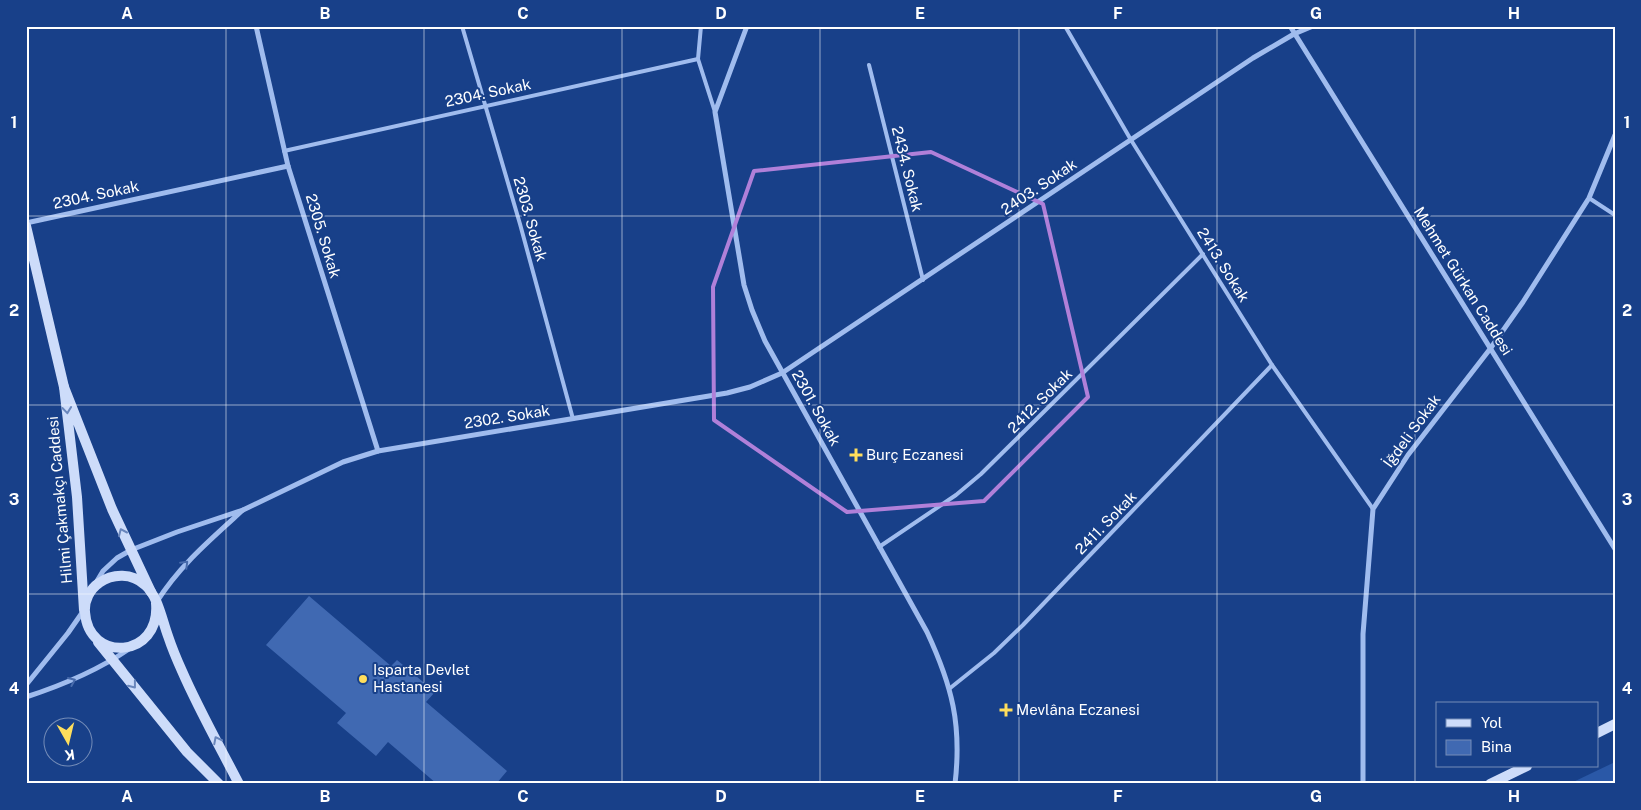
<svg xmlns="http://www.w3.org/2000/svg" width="1641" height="810" font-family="'Public Sans',sans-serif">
	<rect width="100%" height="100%" fill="#184089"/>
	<path fill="#2a58a7" d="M1615 762V784H1569Z"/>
	<path fill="#4069b2" d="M309 596 391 666 397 660 435 692 426 702 507 771 496 784H437L388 742 376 756 337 723 346 713 266 645Z"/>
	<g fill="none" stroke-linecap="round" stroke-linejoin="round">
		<g stroke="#a0bcee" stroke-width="4">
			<path d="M462 26 520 224 573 419"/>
			<path d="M701 26 698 59 715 112"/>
			<path d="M1065 26 1131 140 1272 365 1373 509"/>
			<path d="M869 65 923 280"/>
			<path d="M284 151 698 59"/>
			<path d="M1589 198 1615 215"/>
			<path d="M879 547 956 495 981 474 1203 254"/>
			<path d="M949 689 994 653 1023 625 1272 365"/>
		</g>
		<g stroke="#a0bcee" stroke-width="5">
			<path d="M256 26 288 166 378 451"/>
			<path d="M747 26 715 112 744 285 752 310 765 341 927 632C952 686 962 724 955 784"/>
			<path d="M1290 26 1615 549"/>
			<path d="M26 223 288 166"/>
			<path d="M243 510 343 462 378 451 727 393 750 387 782 373 1253 58 1294 34 1313 26"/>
			<path d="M97 581 103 571 117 558 131 550 177 532 243 510C211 539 179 566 156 603"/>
			<path d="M26 685 68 633 84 610"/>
			<path d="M26 697C63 685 97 671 129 649"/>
			<path d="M1363 784V634L1373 509 1408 455 1490 349 1523 302 1589 198 1615 135"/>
		</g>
		<g stroke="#cddcfa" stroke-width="10">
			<path d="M26 226 64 387"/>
			<path d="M156 603C161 659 88 663 85 612 84 601 90 589 99 583 113 573 132 573 145 585 158 596 162 620 168 636 172 648 177 660 182 671 199 710 220 747 239 784"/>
			<path d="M84 610 77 497 64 387 112 509 151 592"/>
			<path d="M98 642 187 752 219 784"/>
			<path d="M1597 733 1615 724"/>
			<path d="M1490 784 1527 766"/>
		</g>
	</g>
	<defs><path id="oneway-chevron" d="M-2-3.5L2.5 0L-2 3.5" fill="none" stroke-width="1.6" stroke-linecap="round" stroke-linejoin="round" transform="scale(1.25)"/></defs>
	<g stroke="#6986bc">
		<use href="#oneway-chevron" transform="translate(67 410) rotate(84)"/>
		<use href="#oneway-chevron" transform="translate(122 532) rotate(-114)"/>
		<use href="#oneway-chevron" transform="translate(133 685) rotate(52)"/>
		<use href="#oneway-chevron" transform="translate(217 740) rotate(-117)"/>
	</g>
	<g stroke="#486bac">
		<use href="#oneway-chevron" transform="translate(185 564) rotate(-45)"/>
		<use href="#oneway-chevron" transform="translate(72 681) rotate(-23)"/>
	</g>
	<path fill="none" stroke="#b080d9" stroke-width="4" stroke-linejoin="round" d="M931 152 1043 204 1088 397 984 501 847 512 714 420 713 287 754 171Z"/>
	<path fill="none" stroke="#fff" stroke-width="1" stroke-opacity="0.55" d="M226 26V784M424 26V784M622 26V784M820 26V784M1019 26V784M1217 26V784M1415 26V784M26 216H1615M26 405H1615M26 594H1615"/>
	<g fill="#ffde5c" stroke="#184089" stroke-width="2">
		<path d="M853.5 447.5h5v5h5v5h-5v5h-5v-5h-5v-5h5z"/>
		<circle cx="363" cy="679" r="5"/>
		<path d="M1003.5 702.5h5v5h5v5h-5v5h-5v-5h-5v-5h5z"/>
	</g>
	<g text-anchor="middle" stroke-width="4" stroke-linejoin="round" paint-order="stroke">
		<g font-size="15" fill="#fff" stroke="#184089">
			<text transform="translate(488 93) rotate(-12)" y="5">2304. Sokak</text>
			<text transform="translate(907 169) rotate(76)" y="5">2434. Sokak</text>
			<text transform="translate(1039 187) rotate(-34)" y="5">2403. Sokak</text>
			<text transform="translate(96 195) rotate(-12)" y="5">2304. Sokak</text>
			<text transform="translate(530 219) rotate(74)" y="5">2303. Sokak</text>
			<text transform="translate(323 236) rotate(73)" y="5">2305. Sokak</text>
			<text transform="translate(1223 265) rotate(58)" y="5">2413. Sokak</text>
			<text transform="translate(1463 281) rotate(58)" y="5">Mehmet Gürkan Caddesi</text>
			<text transform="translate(1040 401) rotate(-45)" y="5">2412. Sokak</text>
			<text transform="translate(816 408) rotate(61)" y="5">2301. Sokak</text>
			<text transform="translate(507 417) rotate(-9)" y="5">2302. Sokak</text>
			<text transform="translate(1412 431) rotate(-54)" y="5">İğdeli Sokak</text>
			<text transform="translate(60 500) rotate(-95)" y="5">Hilmi Çakmakçı Caddesi</text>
			<text transform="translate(1106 523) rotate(-46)" y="5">2411. Sokak</text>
		</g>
		<g font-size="15" fill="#fff" stroke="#184089" text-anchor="start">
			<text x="866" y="460">Burç Eczanesi</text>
			<text x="373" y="675">Isparta Devlet<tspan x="373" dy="17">Hastanesi</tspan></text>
			<text x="1016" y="715">Mevlâna Eczanesi</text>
		</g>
	</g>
	<rect width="1641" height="810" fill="none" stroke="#184089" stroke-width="55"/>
	<rect x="1436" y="702" width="162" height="65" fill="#184089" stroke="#748cb8"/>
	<rect x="1446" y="719" width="25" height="8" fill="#cddcfa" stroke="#748cb8"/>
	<text x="1481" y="728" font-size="15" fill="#ffffff">Yol</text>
	<rect x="1446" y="740" width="25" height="15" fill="#4069b2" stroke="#748cb8"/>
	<text x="1481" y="752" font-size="15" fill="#ffffff">Bina</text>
	<g transform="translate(68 742) rotate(172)"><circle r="24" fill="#184089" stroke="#748cb8"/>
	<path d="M0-4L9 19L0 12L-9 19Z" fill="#ffde5c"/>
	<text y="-8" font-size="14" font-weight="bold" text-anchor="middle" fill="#ffffff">K</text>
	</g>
	<rect x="28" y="28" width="1586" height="754" fill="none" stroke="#fff" stroke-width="2"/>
	<g font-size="16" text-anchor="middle" font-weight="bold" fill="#fff">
		<text x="127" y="19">A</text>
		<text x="325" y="19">B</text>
		<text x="523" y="19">C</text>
		<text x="721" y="19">D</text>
		<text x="920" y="19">E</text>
		<text x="1118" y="19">F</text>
		<text x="1316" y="19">G</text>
		<text x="1514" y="19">H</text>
		<text x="14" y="128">1</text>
		<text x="1627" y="128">1</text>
		<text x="14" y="316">2</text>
		<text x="1627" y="316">2</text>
		<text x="14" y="505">3</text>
		<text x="1627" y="505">3</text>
		<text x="14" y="694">4</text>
		<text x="1627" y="694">4</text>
		<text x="127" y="802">A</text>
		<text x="325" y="802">B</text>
		<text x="523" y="802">C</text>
		<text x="721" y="802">D</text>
		<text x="920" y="802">E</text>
		<text x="1118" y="802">F</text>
		<text x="1316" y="802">G</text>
		<text x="1514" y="802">H</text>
	</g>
</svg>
